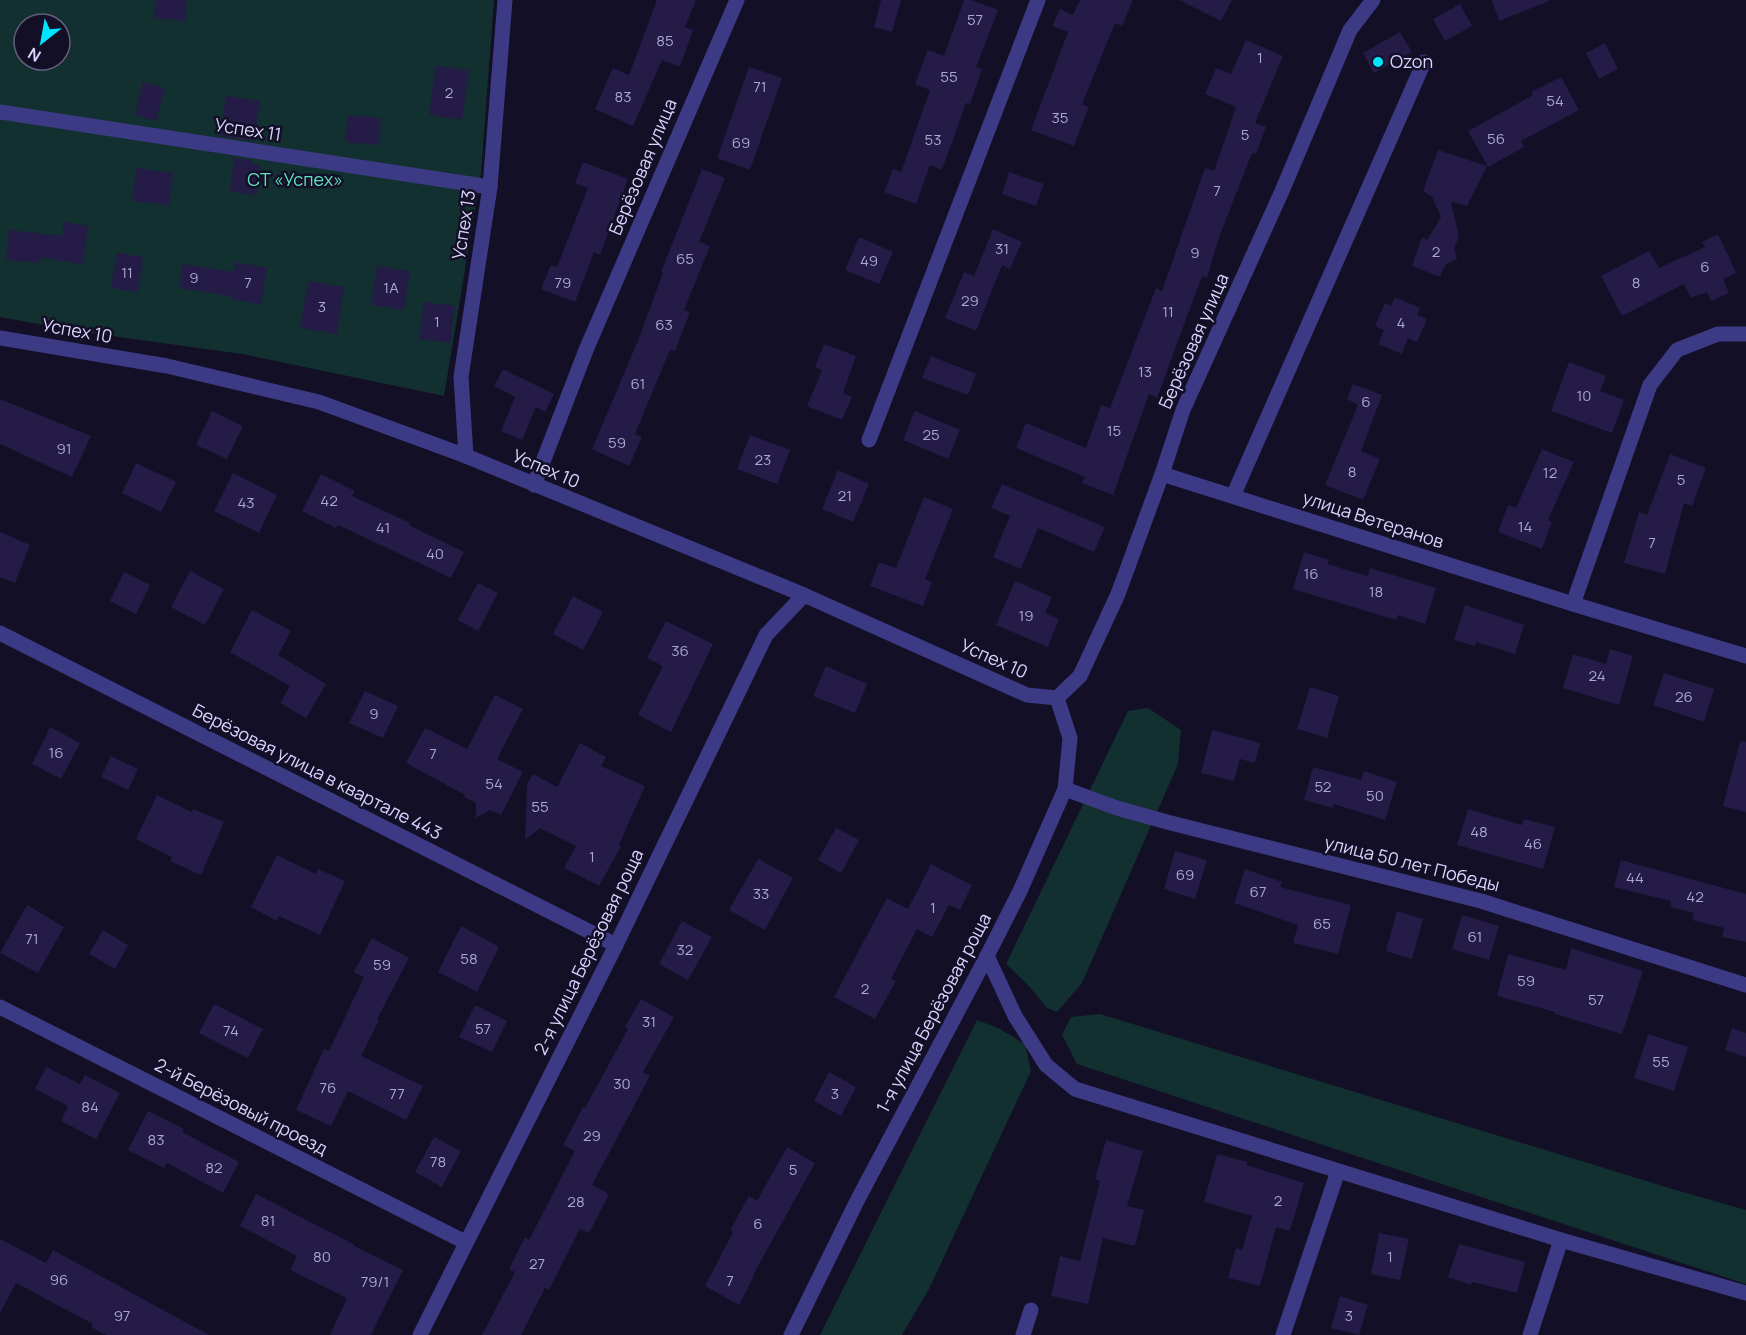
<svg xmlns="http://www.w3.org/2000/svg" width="1746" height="1335" font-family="Manrope,sans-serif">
	<rect width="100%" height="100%" fill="#130f26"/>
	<g fill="#12302f" fill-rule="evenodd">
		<path d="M0 0H494L481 173 444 396 242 354 82 332 0 317ZM24 24H60V60H24Z"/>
		<path d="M1148 708 1181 730 1178 764 1082 983 1057 1012 1047 1008 1028 985 1006 964 1128 711Z"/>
		<path d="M1100 1014 1676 1190 1746 1210V1284L1077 1064 1062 1035 1071 1017Z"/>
		<path d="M977 1020 998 1028 1025 1044 1031 1071 929 1289 902 1335H820Z"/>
	</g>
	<g fill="#241b47">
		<path d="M156 0H187L185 21 154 18Z"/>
		<path d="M657 0H696L685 27 693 30 680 67 662 60 633 126 595 109 613 68 629 75Z"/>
		<path d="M881 0H901L892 32 874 27Z"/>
		<path d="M964 0H971L998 10 976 67 982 69 970 104 966 103 942 170 930 165 916 204 884 192 893 169 901 172 930 90 915 84 928 50 944 56Z"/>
		<path d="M1080 0H1133L1122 26 1115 23 1082 104 1089 107 1074 146 1031 130 1068 32 1052 26 1060 9 1073 15Z"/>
		<path d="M1179 0H1232L1221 21Z"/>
		<path d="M1492 0H1549V1L1499 21Z"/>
		<path d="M1460 4 1472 26 1445 41 1433 19Z"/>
		<path d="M1400 32 1412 52 1374 73 1363 53Z"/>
		<path d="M1246 40 1283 56 1255 123 1266 127 1256 154 1252 153 1218 240 1207 278 1202 276 1157 398 1149 394 1113 495 1082 483 1085 477 1016 448 1026 423 1086 448 1101 405 1110 408 1156 288 1162 291 1205 168 1214 171 1236 107 1205 94 1216 68 1231 74Z"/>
		<path d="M1605 43 1618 69 1599 79 1586 53Z"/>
		<path d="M436 66 469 70 462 120 429 115Z"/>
		<path d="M749 67 782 78 750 170 717 158Z"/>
		<path d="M1561 77 1579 110 1521 141 1524 147 1488 167 1468 131 1533 95 1531 92Z"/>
		<path d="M143 82 165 88 156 121 135 115Z"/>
		<path d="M226 96 260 101 254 141 220 136Z"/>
		<path d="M348 115 381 118 379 145 345 142Z"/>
		<path d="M1438 150 1487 166 1467 206 1451 202 1459 237 1454 248 1457 259 1446 264 1440 277 1412 266 1422 237 1427 240 1441 217 1432 197 1423 191Z"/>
		<path d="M234 158 251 160V164L260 165 257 195 230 192Z"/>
		<path d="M583 162 628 179 600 255 594 252 575 302 541 289 551 265 557 267 588 188 575 183Z"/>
		<path d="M136 168 173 173 169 205 132 201Z"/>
		<path d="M702 169 725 178 699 242 710 246 684 310 690 312 675 351 670 350 635 434 642 437 629 466 592 449 639 338 663 273 661 272Z"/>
		<path d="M1009 172 1044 184 1036 206 1002 194Z"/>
		<path d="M64 222 88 226 83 264 41 258 40 263 6 260 9 230 62 236Z"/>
		<path d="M993 229 1022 242 1010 269 1002 265 976 331 945 318 964 272 974 276Z"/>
		<path d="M1718 234 1736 273 1723 279 1729 293 1711 301 1707 292 1691 298 1684 284 1622 316 1601 276 1649 251 1659 268 1705 247 1702 242Z"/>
		<path d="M859 237 893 252 879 284 845 270Z"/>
		<path d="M117 253 143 257 138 292 111 288Z"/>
		<path d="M236 262 267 268 261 304 230 299V296L179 288 182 264 234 272Z"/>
		<path d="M377 266 410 271 404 310 371 305Z"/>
		<path d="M308 281 344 287 337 334 300 328Z"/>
		<path d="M1395 297 1420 308 1417 315 1427 319 1417 342 1408 338 1402 354 1378 344 1384 330 1375 326 1385 303 1391 306Z"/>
		<path d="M424 302 455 306 450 343 419 339Z"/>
		<path d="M824 344 856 356 843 393 852 397 842 420 807 406 822 370 815 367Z"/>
		<path d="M931 356 976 374 968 395 922 378Z"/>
		<path d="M1569 362 1606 376 1600 391 1624 400 1612 433 1551 411Z"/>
		<path d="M503 369 554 394 545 412 536 407 522 440 501 431 515 397 494 386Z"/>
		<path d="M1353 384 1382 395 1361 451 1380 459 1363 500 1325 485 1358 405 1347 399Z"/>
		<path d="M0 399 91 436 72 477 0 444Z"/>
		<path d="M212 411 243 426 227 459 196 445Z"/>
		<path d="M915 411 960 430 948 459 903 440Z"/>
		<path d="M750 435 790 450 777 484 737 469Z"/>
		<path d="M1542 449 1574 462 1548 520 1552 522 1542 549 1498 532 1508 505 1516 508Z"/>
		<path d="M1670 454 1706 468 1692 506 1684 503 1665 574 1624 563 1639 512 1647 515Z"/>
		<path d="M136 463 176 482 161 512 122 493Z"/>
		<path d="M838 470 869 484 853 522 822 509Z"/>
		<path d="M233 473 277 495 259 533 214 511Z"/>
		<path d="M321 474 355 491 352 496 410 523 409 525 464 552 451 578 338 525 336 528 302 511Z"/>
		<path d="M1002 484 1105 527 1094 552 1038 528 1021 569 993 557 1010 516 991 508Z"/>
		<path d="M924 497 953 509 925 579 932 582 923 606 870 586 879 562 896 568Z"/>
		<path d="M0 532 30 545 15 583 0 577Z"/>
		<path d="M1304 552 1329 560 1327 564 1367 576 1370 568 1436 588 1425 624 1398 615 1396 620 1293 589Z"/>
		<path d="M190 571 224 589 205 625 171 607Z"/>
		<path d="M124 572 150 585 136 614 110 601Z"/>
		<path d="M1015 581 1052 597 1045 613 1059 619 1048 647 996 625Z"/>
		<path d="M478 583 498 593 478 631 458 620Z"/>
		<path d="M573 596 603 612 583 650 553 634Z"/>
		<path d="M1465 605 1524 625 1515 654 1476 642 1475 646 1454 640Z"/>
		<path d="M252 610 291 631 278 655 326 684 306 718 280 703 290 686 230 652Z"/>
		<path d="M666 621 713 644 671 732 638 715 663 666 647 658Z"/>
		<path d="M1610 649 1633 656 1619 705 1563 688 1573 654 1606 664Z"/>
		<path d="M826 666 867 684 855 713 813 696Z"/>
		<path d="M1664 673 1714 689 1704 722 1653 705Z"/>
		<path d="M1310 687 1339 696 1327 738 1297 729Z"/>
		<path d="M365 691 398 706 383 738 349 723Z"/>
		<path d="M495 695 523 709 497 759 523 772 501 815 490 810 476 818V803L464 797 465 795 406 763 425 728 467 749Z"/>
		<path d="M50 727 80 743 61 779 32 764Z"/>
		<path d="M1212 730 1260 743 1255 763 1240 759 1234 781 1201 773Z"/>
		<path d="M1740 741 1746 742V812L1723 806Z"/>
		<path d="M580 743 606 757 601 766 645 786 619 845 621 846 599 886 564 868 576 846 540 828 525 840 527 784 533 774 557 787Z"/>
		<path d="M111 756 138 769 128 790 101 777Z"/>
		<path d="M1313 767 1361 780 1364 771 1397 782 1385 820 1334 804 1333 808 1304 800Z"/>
		<path d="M157 795 192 812 193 809 224 822 201 875 170 861 172 857 136 839Z"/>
		<path d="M1468 809 1522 825 1524 819 1555 827 1543 869 1457 845Z"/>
		<path d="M836 828 859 840 841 873 818 860Z"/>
		<path d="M1175 851 1207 860 1195 899 1164 889Z"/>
		<path d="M277 855 316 874 318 869 345 881 320 935 279 916 277 921 251 907Z"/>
		<path d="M758 859 793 878 765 930 729 910Z"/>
		<path d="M1621 860 1746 894V942L1722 937 1724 928 1692 920 1694 913 1670 907 1671 901 1614 887Z"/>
		<path d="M931 864 972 885 960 910 949 905 932 937 917 929 891 979 896 981 875 1019 834 997 887 898 908 909Z"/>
		<path d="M1245 869 1282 882 1280 887 1351 905 1338 954 1293 943 1298 925 1234 903Z"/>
		<path d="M27 905 64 927 38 973 0 953Z"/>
		<path d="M1397 911 1423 919 1412 959 1386 951Z"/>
		<path d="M1462 915 1499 926 1489 960 1452 949Z"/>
		<path d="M682 921 712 937 688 980 659 964Z"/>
		<path d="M461 926 499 947 477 992 438 972Z"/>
		<path d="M103 930 128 945 115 969 89 954Z"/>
		<path d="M372 938 409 958 377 1019 379 1020 361 1056 423 1086 406 1120 348 1091 331 1126 296 1110 324 1049 329 1051 364 977 354 972Z"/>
		<path d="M1571 948 1643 971 1622 1034 1555 1014V1012L1497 996 1508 954 1566 970Z"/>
		<path d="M641 999 674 1017 643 1072 650 1076 592 1185 609 1194 589 1233 580 1229 549 1290 545 1288 521 1335H482L515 1272 509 1269 525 1237 529 1240 575 1151 563 1145 583 1107 585 1108 628 1029 625 1027Z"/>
		<path d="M214 1004 263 1029 248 1058 199 1033Z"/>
		<path d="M475 1005 507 1021 492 1052 459 1037Z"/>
		<path d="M1732 1028 1746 1033V1057L1725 1050Z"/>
		<path d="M1648 1034 1688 1047 1674 1091 1634 1078Z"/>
		<path d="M46 1067 80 1084 85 1075 120 1093 96 1139 61 1121 68 1106 35 1089Z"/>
		<path d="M829 1072 856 1087 841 1116 814 1101Z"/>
		<path d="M148 1111 184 1129 182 1132 239 1162 223 1193 167 1163 164 1168 128 1150Z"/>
		<path d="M434 1137 461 1151 442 1187 415 1172Z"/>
		<path d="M1106 1140 1143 1151 1127 1206 1144 1210 1135 1246 1103 1238 1088 1304 1051 1296 1060 1256 1080 1261 1100 1181 1095 1179Z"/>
		<path d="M787 1147 815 1163 753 1275 754 1276 739 1305 705 1286 733 1232 730 1230 749 1196 757 1201Z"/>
		<path d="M1217 1154 1247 1162V1165L1304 1183 1290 1231 1276 1227 1260 1286 1228 1278 1236 1248 1242 1250 1252 1216 1204 1202Z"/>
		<path d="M256 1194 355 1245 354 1246 403 1270 371 1335H330L347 1298 290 1270 297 1256 240 1226Z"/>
		<path d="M1379 1233 1409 1239 1400 1280 1371 1274Z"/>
		<path d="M0 1239 46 1263 53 1250 209 1335H106L91 1327 93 1324 16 1283 0 1313Z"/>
		<path d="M1459 1244 1525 1262 1517 1293 1472 1282 1471 1285 1448 1277Z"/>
		<path d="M1340 1296 1368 1305 1359 1335 1331 1328Z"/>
	</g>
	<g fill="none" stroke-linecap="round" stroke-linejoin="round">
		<g stroke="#3d3a85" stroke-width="15">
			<path d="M0 112 490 187"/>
			<path d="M0 338 167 366 319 402 466 456 804 595 1027 695 1057 698"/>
			<path d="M869 440 1038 0"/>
			<path d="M466 456 461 377 490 187 505 0"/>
			<path d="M1162 474 1573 604 1746 656"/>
			<path d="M534 485 586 350 737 0"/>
			<path d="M1233 496 1424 62"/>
			<path d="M1573 604 1650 385 1677 350 1718 334H1746"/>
			<path d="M0 633 616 945"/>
			<path d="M1057 698 1080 676 1118 594 1162 474 1183 410 1282 191 1350 30 1373 0"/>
			<path d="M1065 789 1117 808 1167 822 1481 901 1746 985"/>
			<path d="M987 956 1015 1016 1046 1065 1075 1089 1561 1240 1746 1293"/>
			<path d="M0 1007 465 1242"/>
			<path d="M420 1335 616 945 766 635 804 595"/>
			<path d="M791 1335 858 1199 987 956 1020 891 1065 789 1070 738 1057 698"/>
			<path d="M1023 1335 1031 1310"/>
			<path d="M1283 1335 1338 1171"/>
			<path d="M1530 1335 1561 1240"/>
		</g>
	</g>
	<circle fill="#00e5ff" stroke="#130f26" stroke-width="2" cx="1378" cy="62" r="6"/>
	<g text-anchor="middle" stroke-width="5" stroke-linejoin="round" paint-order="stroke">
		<g font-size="15" fill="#aca6d1">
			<text x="975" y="25">57</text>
			<text x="665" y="46">85</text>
			<text x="1260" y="63">1</text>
			<text x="949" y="82">55</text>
			<text x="760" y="92">71</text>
			<text x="449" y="98">2</text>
			<text x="623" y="102">83</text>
			<text x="1555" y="106">54</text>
			<text x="1060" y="123">35</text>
			<text x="1245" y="140">5</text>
			<text x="1496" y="144">56</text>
			<text x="933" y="145">53</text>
			<text x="741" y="148">69</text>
			<text x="1217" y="196">7</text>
			<text x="1002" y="254">31</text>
			<text x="1436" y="257">2</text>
			<text x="1195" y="258">9</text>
			<text x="685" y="264">65</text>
			<text x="869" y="266">49</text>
			<text x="1705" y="272">6</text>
			<text x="127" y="278">11</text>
			<text x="194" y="283">9</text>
			<text x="248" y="288">7</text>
			<text x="563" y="288">79</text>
			<text x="1636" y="288">8</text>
			<text x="391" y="293">1А</text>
			<text x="970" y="306">29</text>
			<text x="322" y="312">3</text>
			<text x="1168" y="317">11</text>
			<text x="437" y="327">1</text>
			<text x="1401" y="328">4</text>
			<text x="664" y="330">63</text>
			<text x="1145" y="377">13</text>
			<text x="638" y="389">61</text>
			<text x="1584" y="401">10</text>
			<text x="1366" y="407">6</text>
			<text x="1114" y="436">15</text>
			<text x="931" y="440">25</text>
			<text x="617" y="448">59</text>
			<text x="64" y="454">91</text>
			<text x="763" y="465">23</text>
			<text x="1352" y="477">8</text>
			<text x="1550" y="478">12</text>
			<text x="1681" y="485">5</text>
			<text x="845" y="501">21</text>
			<text x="329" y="506">42</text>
			<text x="246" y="508">43</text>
			<text x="1525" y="532">14</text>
			<text x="383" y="533">41</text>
			<text x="1652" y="548">7</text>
			<text x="435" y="559">40</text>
			<text x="1311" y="579">16</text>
			<text x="1376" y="597">18</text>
			<text x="1026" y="621">19</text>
			<text x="680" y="656">36</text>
			<text x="1597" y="681">24</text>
			<text x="1684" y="702">26</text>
			<text x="374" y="719">9</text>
			<text x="56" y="758">16</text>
			<text x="433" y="759">7</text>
			<text x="494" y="789">54</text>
			<text x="1323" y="792">52</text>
			<text x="1375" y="801">50</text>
			<text x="540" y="812">55</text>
			<text x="1479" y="837">48</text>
			<text x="1533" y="849">46</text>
			<text x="592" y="862">1</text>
			<text x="1185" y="880">69</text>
			<text x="1635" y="883">44</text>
			<text x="1258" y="897">67</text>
			<text x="761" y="899">33</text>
			<text x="1695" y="902">42</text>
			<text x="933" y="913">1</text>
			<text x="1322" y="929">65</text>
			<text x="1475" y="942">61</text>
			<text x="32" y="944">71</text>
			<text x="685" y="955">32</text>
			<text x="469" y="964">58</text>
			<text x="382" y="970">59</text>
			<text x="1526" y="986">59</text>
			<text x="865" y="994">2</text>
			<text x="1596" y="1005">57</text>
			<text x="649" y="1027">31</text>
			<text x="483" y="1034">57</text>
			<text x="231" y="1036">74</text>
			<text x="1661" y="1067">55</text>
			<text x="622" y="1089">30</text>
			<text x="328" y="1093">76</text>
			<text x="397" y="1099">77</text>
			<text x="835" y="1099">3</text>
			<text x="90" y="1112">84</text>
			<text x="592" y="1141">29</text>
			<text x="156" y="1145">83</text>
			<text x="438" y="1167">78</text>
			<text x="214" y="1173">82</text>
			<text x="793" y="1175">5</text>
			<text x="1278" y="1206">2</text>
			<text x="576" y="1207">28</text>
			<text x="268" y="1226">81</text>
			<text x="758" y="1229">6</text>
			<text x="322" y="1262">80</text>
			<text x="1390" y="1262">1</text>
			<text x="537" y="1269">27</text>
			<text x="59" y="1285">96</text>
			<text x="730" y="1286">7</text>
			<text x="375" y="1287">79/1</text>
			<text x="122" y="1321">97</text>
			<text x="1349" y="1321">3</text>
		</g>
		<g font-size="18" fill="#d9d4ff" stroke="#130f26" text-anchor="start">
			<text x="1390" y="68">Ozon</text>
		</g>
		<g font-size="18" fill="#d9d4ff" stroke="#130f26">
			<text transform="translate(248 130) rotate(9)" y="6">Успех 11</text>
			<text transform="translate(643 167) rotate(-67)" y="6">Берёзовая улица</text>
			<text transform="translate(464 225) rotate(-81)" y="6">Успех 13</text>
			<text transform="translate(77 331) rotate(10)" y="6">Успех 10</text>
			<text transform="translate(1194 341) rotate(-66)" y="6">Берёзовая улица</text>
			<text transform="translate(546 469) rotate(23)" y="6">Успех 10</text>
			<text transform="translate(1373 520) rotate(18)" y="6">улица Ветеранов</text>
			<text transform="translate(994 659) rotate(24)" y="6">Успех 10</text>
			<text transform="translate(317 772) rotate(27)" y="6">Берёзовая улица в квартале 443</text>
			<text transform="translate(1412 864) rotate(14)" y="6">улица 50 лет Победы</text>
			<text transform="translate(589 952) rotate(-64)" y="6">2-я улица Берёзовая роща</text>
			<text transform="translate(934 1013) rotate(-62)" y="6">1-я улица Берёзовая роща</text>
			<text transform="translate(241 1107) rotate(27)" y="6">2-й Берёзовый проезд</text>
		</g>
		<g font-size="18" fill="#5fe0c0" stroke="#130f26">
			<text x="295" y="186">СТ «Успех»</text>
		</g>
	</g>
	<g transform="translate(42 42) rotate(211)"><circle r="28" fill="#130f26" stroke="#625e7d" stroke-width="1.5"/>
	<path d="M0-4.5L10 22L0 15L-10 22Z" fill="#00e5ff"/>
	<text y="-9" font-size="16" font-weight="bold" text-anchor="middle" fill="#d9d4ff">N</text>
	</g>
</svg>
